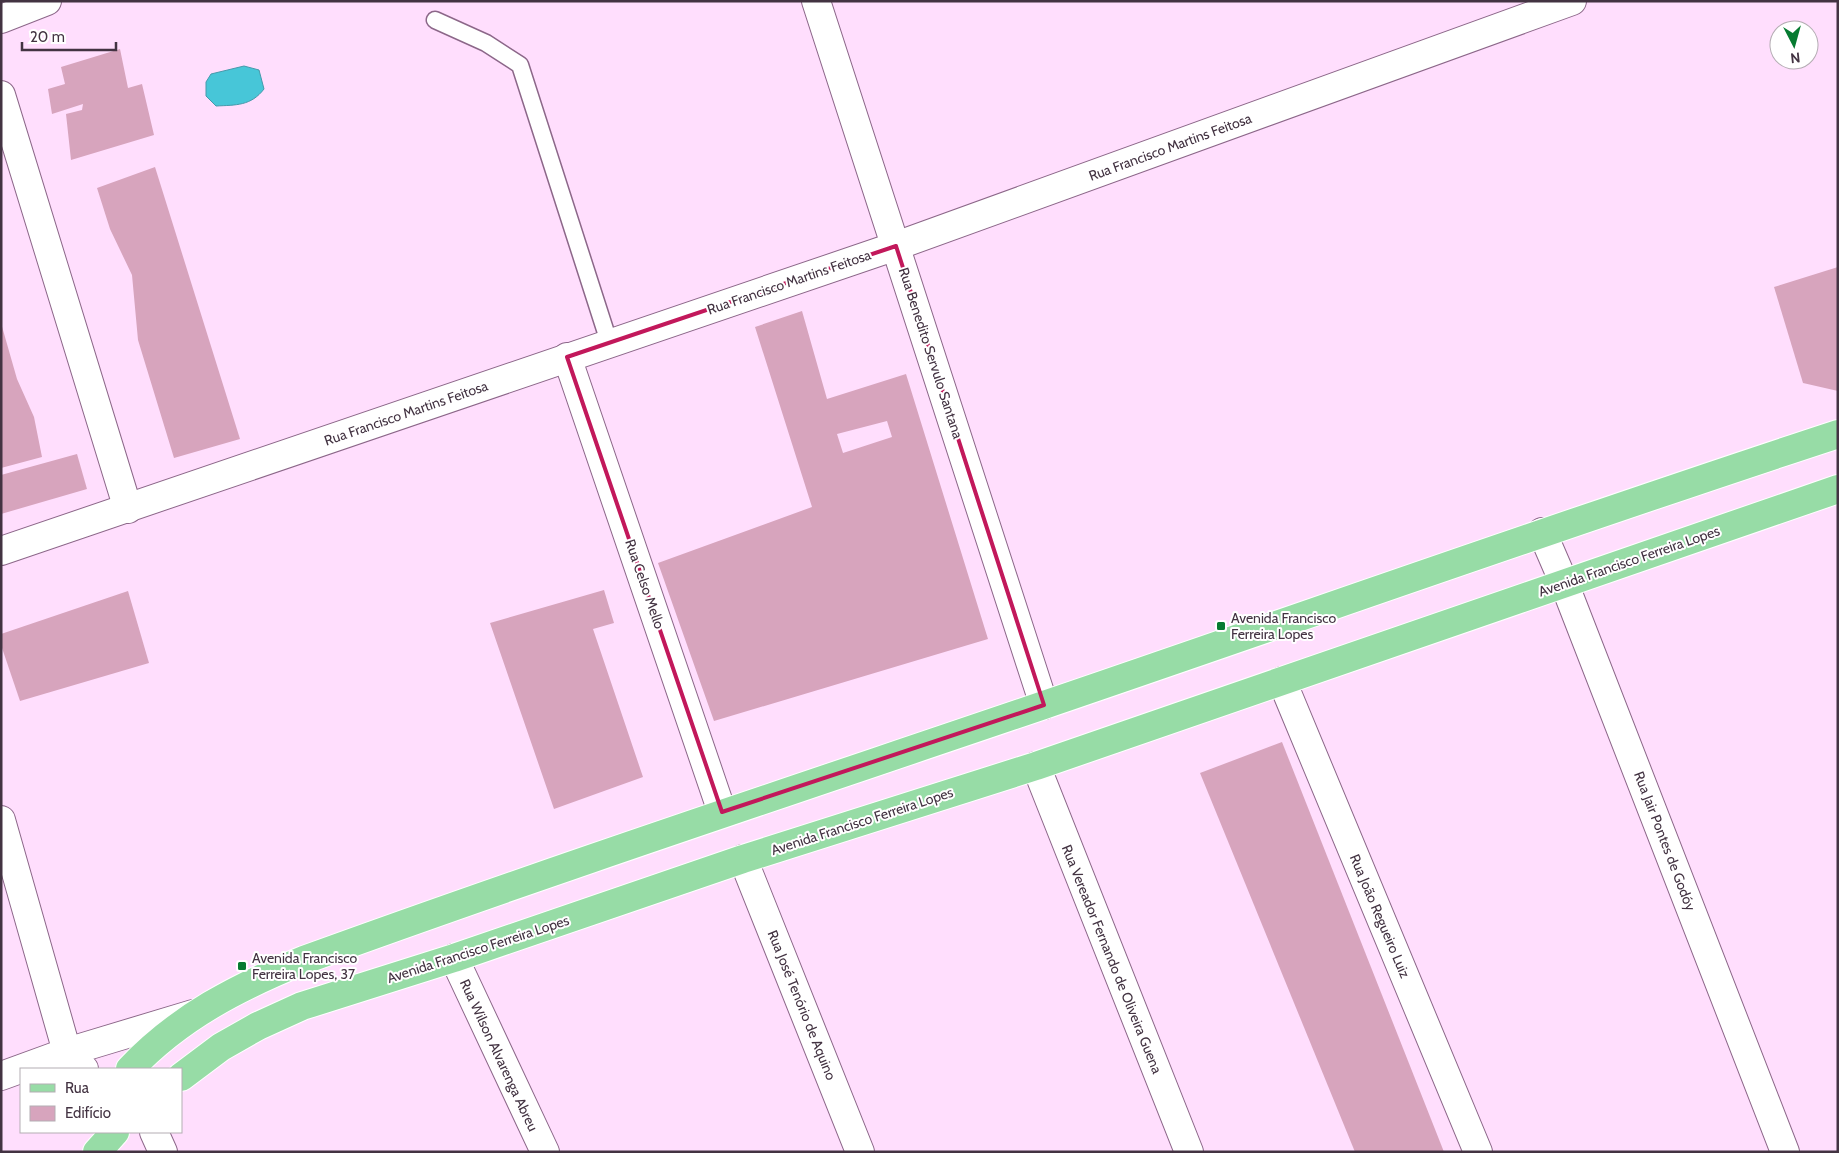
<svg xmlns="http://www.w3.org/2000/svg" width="1839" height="1153" font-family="Cabin,sans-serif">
	<rect width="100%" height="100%" fill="#ffdefd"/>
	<path fill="#47c6d8" stroke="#469aab" d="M244 66 259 70 264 89C251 106 236 105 216 106L206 96V82L211 74Z"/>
	<g fill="#d7a4bd" fill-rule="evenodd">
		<path d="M120 49 128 88 142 84 154 135 71 160 66 114 82 110 83 104 52 114 48 89 65 84 61 67Z"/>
		<path d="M155 167 240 439 174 458 138 340 132 275 110 229 97 188Z"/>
		<path d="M1838 267V391L1803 383 1774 287Z"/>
		<path d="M802 311 827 399 906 374 988 639 714 721 658 563 812 507 755 327ZM887 421 892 437 843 453 837 434Z"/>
		<path d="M1 323 17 379 34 417 42 457 1 468Z"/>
		<path d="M77 454 87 489 1 514V475Z"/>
		<path d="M604 590 614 623 593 629 643 777 554 809 490 623Z"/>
		<path d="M128 591 149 663 20 701 1 645V634Z"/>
		<path d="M1282 742 1444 1152H1355L1200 773Z"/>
	</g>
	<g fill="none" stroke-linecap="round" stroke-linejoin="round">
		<defs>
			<path id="lane" d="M435 20 486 43 520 65 609 342"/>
			<g id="street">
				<path d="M816 1 1044 705"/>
				<path d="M1 19 47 1"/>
				<path d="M1 95 128 509"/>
				<path d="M567 357 722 812"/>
				<path d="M1542 532 1564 583 1785 1152"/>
				<path d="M1 551 896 246 1572 1"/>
				<path d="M1282 681 1478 1152"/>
				<path d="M1036 766 1189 1152"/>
				<path d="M1 820 67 1052 84 1069"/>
				<path d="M743 859 860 1152"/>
				<path d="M454 958 545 1152"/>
				<path d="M1 1076 67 1052 193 1014"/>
				<path d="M154 1132 163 1152"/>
			</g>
			<g id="primary">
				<path d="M130 1069C179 1017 238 987 304 960 549 871 797 789 1044 705 1308 615 1572 521 1838 434"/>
				<path d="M181 1077 221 1047 258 1026 302 1006 454 958 743 859 1036 766 1838 489"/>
				<path d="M97 1152 115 1132"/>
			</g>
		</defs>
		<use href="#lane" stroke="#8c6789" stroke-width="19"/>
		<use href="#street" stroke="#8c6789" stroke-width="30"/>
		<use href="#primary" stroke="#fff" stroke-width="30"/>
		<use href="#lane" stroke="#fff" stroke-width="16"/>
		<use href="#street" stroke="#fff" stroke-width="28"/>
		<use href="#primary" stroke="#97dca6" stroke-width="28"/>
	</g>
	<path fill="none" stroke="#c2185b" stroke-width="4" stroke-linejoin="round" d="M896 246 1044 705 722 812 567 357Z"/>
	<g fill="#067b31" stroke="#fff" stroke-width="2">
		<rect x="1216" y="621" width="10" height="10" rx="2.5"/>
		<rect x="237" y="961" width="10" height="10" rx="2.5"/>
	</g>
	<g text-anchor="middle" stroke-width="4" stroke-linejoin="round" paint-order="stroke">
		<g font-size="14" fill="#433342" stroke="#fff">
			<text transform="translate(1170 147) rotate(-20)" y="5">Rua Francisco Martins Feitosa</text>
			<text transform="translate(789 282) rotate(-19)" y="5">Rua Francisco Martins Feitosa</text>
			<text transform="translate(931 353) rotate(72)" y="5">Rua Benedito Servulo Santana</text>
			<text transform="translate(406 413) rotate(-19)" y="5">Rua Francisco Martins Feitosa</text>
			<text transform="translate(1629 561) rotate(-19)" y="5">Avenida Francisco Ferreira Lopes</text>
			<text transform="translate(645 584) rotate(71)" y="5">Rua Celso Mello</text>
			<text transform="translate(862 821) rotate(-18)" y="5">Avenida Francisco Ferreira Lopes</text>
			<text transform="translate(1665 841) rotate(69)" y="5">Rua Jair Pontes de Godóy</text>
			<text transform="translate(1380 916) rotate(67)" y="5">Rua João Regueiro Luiz</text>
			<text transform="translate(478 949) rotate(-18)" y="5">Avenida Francisco Ferreira Lopes</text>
			<text transform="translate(1112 959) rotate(68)" y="5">Rua Vereador Fernando de Oliveira Guena</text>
			<text transform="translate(802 1005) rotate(68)" y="5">Rua José Tenório de Aquino</text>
			<text transform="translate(499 1055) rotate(65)" y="5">Rua Wilson Alvarenga Abreu</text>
		</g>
		<g font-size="14" fill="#433342" stroke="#fff" text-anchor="start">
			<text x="1231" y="623">Avenida Francisco<tspan x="1231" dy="16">Ferreira Lopes</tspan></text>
			<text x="252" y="963">Avenida Francisco<tspan x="252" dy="16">Ferreira Lopes, 37</tspan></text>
		</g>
	</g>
	<rect width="1839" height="1153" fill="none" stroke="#433342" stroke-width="5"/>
	<rect x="20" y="1068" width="162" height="65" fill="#ffffff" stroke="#b4adb3"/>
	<rect x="30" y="1084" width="25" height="8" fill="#97dca6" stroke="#b4adb3"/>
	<text x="65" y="1093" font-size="15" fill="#433342">Rua</text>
	<rect x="30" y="1106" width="25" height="15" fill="#d7a4bd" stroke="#b4adb3"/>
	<text x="65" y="1118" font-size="15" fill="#433342">Edifício</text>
	<g transform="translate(1794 45) rotate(174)"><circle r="24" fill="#ffffff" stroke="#b4adb3"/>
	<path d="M0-4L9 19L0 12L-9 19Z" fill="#067b31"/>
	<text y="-8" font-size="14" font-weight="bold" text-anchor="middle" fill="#433342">N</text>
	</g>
	<path d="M22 42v8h94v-8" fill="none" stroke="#433342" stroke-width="2.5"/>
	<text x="30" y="42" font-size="15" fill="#433342" stroke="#ffffff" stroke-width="4" paint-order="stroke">20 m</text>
</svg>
